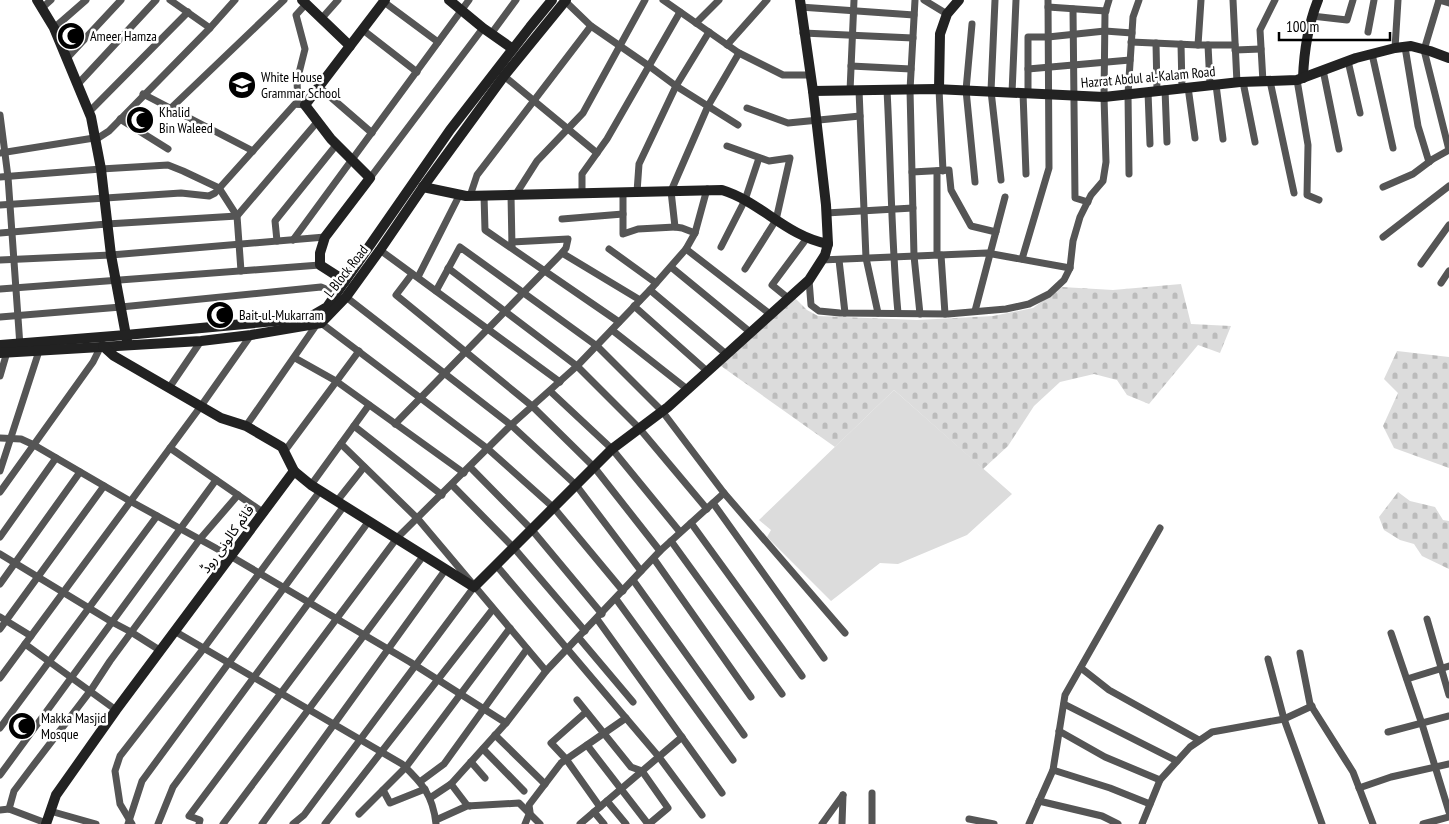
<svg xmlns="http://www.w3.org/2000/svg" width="1449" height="824" font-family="'PT Sans Narrow','Noto Sans Arabic',sans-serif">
	<defs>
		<pattern id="cemetery-stones" width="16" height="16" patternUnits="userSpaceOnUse" patternTransform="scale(1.25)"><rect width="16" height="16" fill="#dcdcdc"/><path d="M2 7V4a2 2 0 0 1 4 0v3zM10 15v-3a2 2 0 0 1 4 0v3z" fill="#bbb"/></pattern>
	</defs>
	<rect width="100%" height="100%" fill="#fff"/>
	<path fill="#dcdcdc" d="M894 390 1012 494 967 535 898 564 880 563 831 601 767 537 771 530 759 520Z"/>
	<g fill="url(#cemetery-stones)">
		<path d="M1181 284 1191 324 1231 326 1220 353 1198 345 1149 404 1127 395 1117 380 1094 374 1060 382 1034 406 1008 446 983 469 894 390 835 447 721 366 793 296 807 310 818 316 917 320 993 316 1033 308 1062 287 1113 290Z"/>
		<path d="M1397 351 1449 357V468L1394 448 1383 426 1398 393 1384 379Z"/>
		<path d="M1398 492 1410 501 1435 507 1443 520 1449 521V569L1422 556 1414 544 1400 540 1384 530 1379 517Z"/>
	</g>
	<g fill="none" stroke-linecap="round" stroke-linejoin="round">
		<g stroke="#555" stroke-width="7">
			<path d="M170 0 210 28"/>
			<path d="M663 0 739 53 783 75H810"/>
			<path d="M915 0 910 90 914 256 920 314"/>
			<path d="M924 0 947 14"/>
			<path d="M995 0 991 91 1001 180"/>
			<path d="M1233 0 1237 83"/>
			<path d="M1439 0 1424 50 1449 150"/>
			<path d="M1439 0 1449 3"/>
			<path d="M565 1 591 26 649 66 676 86 738 125"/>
			<path d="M384 2 438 42"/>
			<path d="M800 7 914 15"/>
			<path d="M1048 7 1106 11"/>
			<path d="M42 8 51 0"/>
			<path d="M1073 9 1075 198 1088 202"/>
			<path d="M1312 16 1347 20 1353 0"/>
			<path d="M322 18 338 0"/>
			<path d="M696 23 719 0"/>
			<path d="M972 24 966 90 975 182"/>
			<path d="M54 28 86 0"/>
			<path d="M363 30 417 72"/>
			<path d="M1368 32 1374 0"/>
			<path d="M803 33 913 38"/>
			<path d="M491 34 516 0"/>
			<path d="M1131 42 1198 45H1235"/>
			<path d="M1156 43 1157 91"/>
			<path d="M1181 44 1182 88"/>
			<path d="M727 45 767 0"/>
			<path d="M1198 45 1201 0"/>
			<path d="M1208 45 1210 85"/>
			<path d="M1405 47 1418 126 1429 162"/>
			<path d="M1395 48 1398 0"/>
			<path d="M1235 50 1261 49"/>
			<path d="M1372 54 1393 148"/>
			<path d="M67 58 121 0"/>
			<path d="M1348 61 1360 113"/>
			<path d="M851 66 911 69"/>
			<path d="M1028 69 1130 60"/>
			<path d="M1323 70 1339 149"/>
			<path d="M504 76 597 153"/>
			<path d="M1297 80 1308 145 1307 195 1319 200"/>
			<path d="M1270 81 1294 193"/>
			<path d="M1243 82 1255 142"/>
			<path d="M1263 82 1260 30 1275 0"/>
			<path d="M78 84 156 0"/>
			<path d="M1216 85 1223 139"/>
			<path d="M319 87 372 133"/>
			<path d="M1188 87 1195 138"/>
			<path d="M939 89 943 171"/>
			<path d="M1165 89 1167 142"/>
			<path d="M859 90 866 258 878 313"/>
			<path d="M887 90C891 164 891 239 898 313"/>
			<path d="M850 91 854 0"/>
			<path d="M1148 92 1150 144"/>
			<path d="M1012 93 1016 0"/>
			<path d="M1023 93 1026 174"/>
			<path d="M143 94 253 151"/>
			<path d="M1028 94V37H1048L1105 31 1132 33"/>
			<path d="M298 104 297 81 305 49 296 15 306 4"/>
			<path d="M747 108 788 123 860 116"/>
			<path d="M170 109 284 0"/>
			<path d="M89 112 188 12"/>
			<path d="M0 115 8 177 20 346"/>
			<path d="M120 119 168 149"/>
			<path d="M95 140 109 131 210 28 235 0"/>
			<path d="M727 146 769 161 790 158 776 220 745 269"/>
			<path d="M0 153 94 138"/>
			<path d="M912 172 949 170 951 190 971 226 996 232"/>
			<path d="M1129 174 1128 94 1133 17 1139 0"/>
			<path d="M0 177 101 169 168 165 183 171 219 188 237 216 241 271"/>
			<path d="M370 178 483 28"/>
			<path d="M1383 187 1413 174 1433 159 1449 150"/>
			<path d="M623 192V234L638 229 675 227 671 191 708 106 739 53"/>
			<path d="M637 192 639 164 676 86 709 32"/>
			<path d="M582 193V174L607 139 680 12"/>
			<path d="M516 194 537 161 583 113 645 0"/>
			<path d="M484 195 485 230 619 322"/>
			<path d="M511 195 512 247"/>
			<path d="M470 196 477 175 591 26"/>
			<path d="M0 205 181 193 209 196 215 193 295 104 305 105"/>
			<path d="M826 213 913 208"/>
			<path d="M562 219 623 214"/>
			<path d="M0 233 107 224 237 216 318 121"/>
			<path d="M695 233 707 189"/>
			<path d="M1383 237 1449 186"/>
			<path d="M293 240 469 0"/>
			<path d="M277 241 275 221 337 144"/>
			<path d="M721 247 745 200 759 158"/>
			<path d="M609 249 656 283"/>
			<path d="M686 249 770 314"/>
			<path d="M380 250 560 382"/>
			<path d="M562 253 640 300"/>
			<path d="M937 255V171"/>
			<path d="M941 255 945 314"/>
			<path d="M1022 259 1049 168 1048 0"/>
			<path d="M0 260 111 255 325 237"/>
			<path d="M821 260 987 253 1070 268"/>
			<path d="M839 260 845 313"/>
			<path d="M1421 264 1449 225"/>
			<path d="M671 267 750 332"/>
			<path d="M448 268 577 366 639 428 707 509"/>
			<path d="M412 274 396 295 532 406 594 467 660 551"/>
			<path d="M418 277 460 194"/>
			<path d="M809 280 811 305 819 311 840 313 948 314 1006 309 1029 304 1049 294 1064 280 1070 268 1073 241 1080 217 1091 195 1103 181 1106 162 1104 97 1105 13 1109 0"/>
			<path d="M1441 283 1449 271"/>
			<path d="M0 289 320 265"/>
			<path d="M650 290 726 354"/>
			<path d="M436 291 460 247 597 346 662 411 724 493 845 633"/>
			<path d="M346 297 511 425 576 485 641 571"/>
			<path d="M788 298 772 285 807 238"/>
			<path d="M634 306 707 371"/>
			<path d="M975 311 1005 197"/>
			<path d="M0 317 121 307 321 287 336 293"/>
			<path d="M321 323 488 449 554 508 623 591"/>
			<path d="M612 330 687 389"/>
			<path d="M295 358 336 381 464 473"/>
			<path d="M0 376 7 352"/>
			<path d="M169 388 201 341"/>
			<path d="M550 391 612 449 680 532"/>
			<path d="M395 424 562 253 566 248 568 239 512 242"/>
			<path d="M246 426 317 324"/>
			<path d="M354 426 442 495"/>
			<path d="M0 438 21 439 34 445 130 501 232 557 410 662 506 723"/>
			<path d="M341 444 418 519 546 671"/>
			<path d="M170 448 264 513"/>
			<path d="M284 452 359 351"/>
			<path d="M470 467 532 530 602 614"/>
			<path d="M0 471 39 351"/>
			<path d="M311 485 369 405"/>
			<path d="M452 485 514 548 585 631"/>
			<path d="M0 492 93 362 100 348"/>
			<path d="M337 501 364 467"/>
			<path d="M713 503 824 658"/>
			<path d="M691 523 802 676"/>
			<path d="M0 537 56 458"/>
			<path d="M671 541 782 694"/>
			<path d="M0 554 112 622 131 632 161 651"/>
			<path d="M654 559 751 697"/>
			<path d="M496 565 659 757 702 815"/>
			<path d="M633 580 744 735"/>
			<path d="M0 584 80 472"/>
			<path d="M616 599 733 760"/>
			<path d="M0 617 31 636"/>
			<path d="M597 619 722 793"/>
			<path d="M1427 619 1449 695"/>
			<path d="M0 629 104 486"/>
			<path d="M176 632 402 764C422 783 433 795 436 824"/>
			<path d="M1391 633 1422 724 1449 812"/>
			<path d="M579 638 633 702"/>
			<path d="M25 644 116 710"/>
			<path d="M1300 653 1310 704 1353 772 1373 824"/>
			<path d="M1268 659 1284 719 1322 824"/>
			<path d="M1081 668 1109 690 1199 740"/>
			<path d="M0 678 201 406 251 335"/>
			<path d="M1407 679 1449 666"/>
			<path d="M577 700 631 767 642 771 668 808 649 824"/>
			<path d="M1064 704 1177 761"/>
			<path d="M586 712 551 743 566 759 600 807"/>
			<path d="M0 728 157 516"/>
			<path d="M1059 731 1105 757 1160 780"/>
			<path d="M1388 732 1449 716"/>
			<path d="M495 735 545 784"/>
			<path d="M587 745 648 824"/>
			<path d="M483 749 524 791"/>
			<path d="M471 762 485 778"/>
			<path d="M1053 770 1110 788 1150 804"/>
			<path d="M0 775 216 480"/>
			<path d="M421 781 444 764 527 649"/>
			<path d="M451 784 467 805 470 806"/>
			<path d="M1359 788 1391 777 1449 764"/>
			<path d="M383 790 390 803 425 789"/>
			<path d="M872 793V824"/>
			<path d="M430 798 451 784 506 723 546 671 660 551 724 493"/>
			<path d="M607 801 626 824"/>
			<path d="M1039 801 1102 816 1118 824"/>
			<path d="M9 809 14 791 29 771 91 690 110 661 200 539 238 495"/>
			<path d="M0 810 9 809 46 823"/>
			<path d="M50 811 96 824"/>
			<path d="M594 812 604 824"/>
			<path d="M359 814 406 767 510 628"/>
			<path d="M969 819 994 824"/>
			<path d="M436 820 467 806 519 803 540 824"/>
			<path d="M128 824 142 781 344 506"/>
			<path d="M132 824 120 804 115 771 120 756 204 648 320 491"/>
			<path d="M158 824 173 787 369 521"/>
			<path d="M199 824 200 820 189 816 397 538 511 425 577 366 650 290 686 249 695 233 682 228 675 227"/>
			<path d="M223 824 424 555"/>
			<path d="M262 824 446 569"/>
			<path d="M293 824 304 815 474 587"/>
			<path d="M325 824 493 609"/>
			<path d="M525 824 530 812 529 805 561 763 626 718"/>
			<path d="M580 824 682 737"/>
			<path d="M822 824 843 795"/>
			<path d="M842 824 843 795"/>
			<path d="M1029 824 1053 770 1065 695 1160 528"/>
			<path d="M1142 824 1160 780 1190 747 1212 732 1284 719 1312 706"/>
			<path d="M1423 824 1449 817"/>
		</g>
		<g stroke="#222" stroke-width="10">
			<path d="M37 0 54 28 91 117 101 169 111 255 127 341"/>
			<path d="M302 0 350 46"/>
			<path d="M449 0 483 28 513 49"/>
			<path d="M1303 78C1304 51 1308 25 1318 0"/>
			<path d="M939 89 940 34 947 14 959 0"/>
			<path d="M813 91 935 89 1104 97 1240 82 1297 80 1356 58 1395 48 1411 46 1430 51 1449 58"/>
			<path d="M423 187 466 196 722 190C761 202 786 236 828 244"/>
			<path d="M345 281 320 265V253L325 237 370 178 331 139 305 105 385 0"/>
			<path d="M0 345 126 335 308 318 327 307 450 130 530 27 552 0"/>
			<path d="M0 353 201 341 251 335 321 323 346 297 380 250 423 187 504 76 566 0"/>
			<path d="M294 471 311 485 474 587 612 449 668 407 809 280 825 255 828 244 826 205 813 91 800 0"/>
			<path d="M46 824 56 795 116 710 294 471 282 447 246 426 221 418 114 356 103 346"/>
		</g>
	</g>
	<defs>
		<symbol id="mosque-disc" viewBox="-11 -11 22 22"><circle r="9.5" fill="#000" stroke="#fff"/><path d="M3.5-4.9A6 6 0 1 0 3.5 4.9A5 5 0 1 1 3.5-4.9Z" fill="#fff"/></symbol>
		<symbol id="school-disc" viewBox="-11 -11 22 22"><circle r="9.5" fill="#000" stroke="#fff"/><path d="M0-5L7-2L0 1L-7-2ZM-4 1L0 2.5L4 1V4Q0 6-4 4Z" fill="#fff"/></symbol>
	</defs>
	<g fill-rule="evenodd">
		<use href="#mosque-disc" x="55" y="20" width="32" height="32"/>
		<use href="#school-disc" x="226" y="69" width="32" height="32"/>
		<use href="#mosque-disc" x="124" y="104" width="32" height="32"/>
		<use href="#mosque-disc" x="204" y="299" width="32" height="32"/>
		<use href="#mosque-disc" x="6" y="710" width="32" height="32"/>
	</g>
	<g text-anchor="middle" stroke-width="5" stroke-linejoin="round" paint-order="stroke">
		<g font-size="14" fill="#000" stroke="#fff" text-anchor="start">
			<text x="90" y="41">Ameer Hamza</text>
			<text x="261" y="82">White House<tspan x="261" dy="16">Grammar School</tspan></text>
			<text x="159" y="117">Khalid<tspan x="159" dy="16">Bin Waleed</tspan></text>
			<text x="239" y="320">Bait-ul-Mukarram</text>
			<text x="41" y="723">Makka Masjid<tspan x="41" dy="16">Mosque</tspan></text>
		</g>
		<g font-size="14" fill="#000" stroke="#fff">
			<text transform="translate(1148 77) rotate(-5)" y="5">Hazrat Abdul al-Kalam Road</text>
			<text transform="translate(346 271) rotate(-52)" y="5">L Block Road</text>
			<text transform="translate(227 539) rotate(-54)" y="5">قائم کالونی روڈ</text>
		</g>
	</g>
	<path d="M1279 32v8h111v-8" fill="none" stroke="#000000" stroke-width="2.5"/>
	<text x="1286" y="32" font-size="15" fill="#000000" stroke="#ffffff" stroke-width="4" paint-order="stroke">100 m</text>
</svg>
